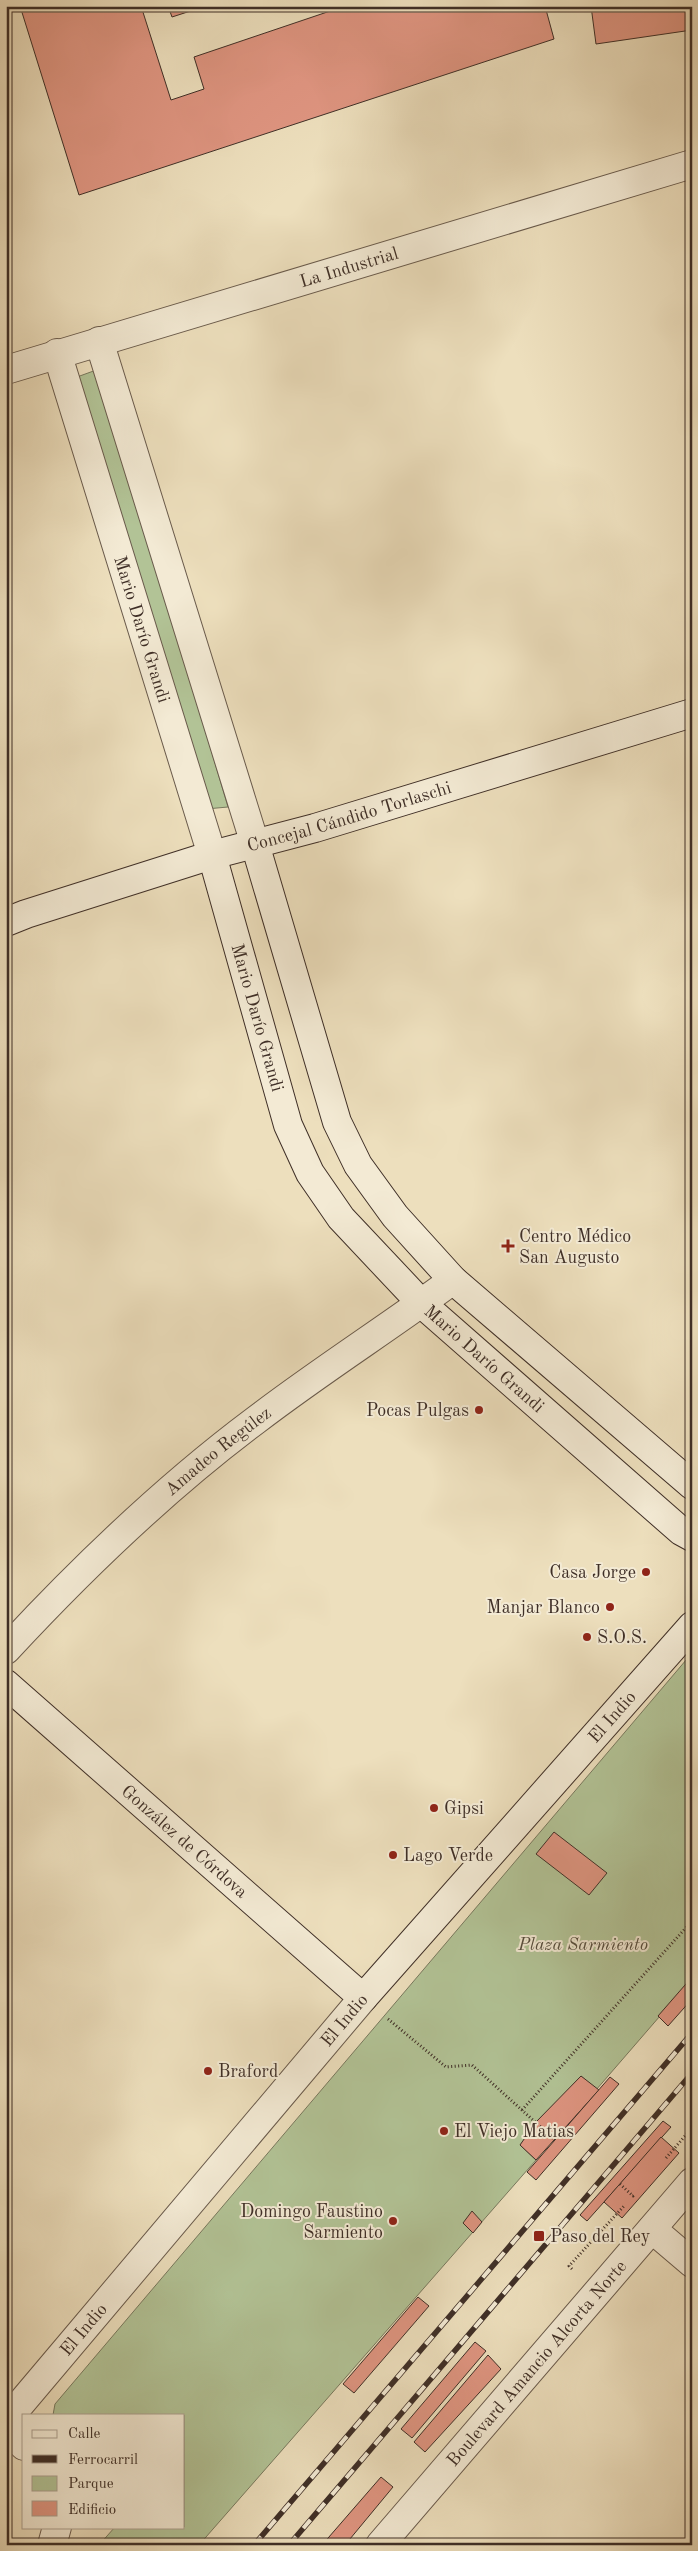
<svg xmlns="http://www.w3.org/2000/svg" width="698" height="2551" font-family="'Old Standard TT',serif">
	<rect width="100%" height="100%" fill="#eddfbd"/>
	<filter id="stains"><feTurbulence type="fractalNoise" baseFrequency=".004" numOctaves="4"/><feColorMatrix values="0 0 0 0 .2 0 0 0 0 .09 0 0 0 0 .02 0 0 0 .5 -.17"/></filter>
	<radialGradient id="worn" r=".72"><stop offset=".6" stop-color="#630" stop-opacity="0"/><stop offset="1" stop-color="#630" stop-opacity=".3"/></radialGradient>
	<g fill="#b2c396" stroke="#78795e">
		<path d="M99 369 228 807 206 809 77 377Z"/>
		<path d="M692 1653V1979L596 2090 581 2076 520 2145 536 2160 199 2545H99L115 2527H184V2415H53L55 2404Z"/>
	</g>
	<g fill="#df9581" stroke="#3f2f27">
		<path d="M20 6H141L171 100 204 89 194 57 345 6H545L554 39 79 195Z"/>
		<path d="M168 6H206L172 17Z"/>
		<path d="M591 6H692V30L596 44Z"/>
		<path d="M554 1832 607 1873 589 1895 536 1854Z"/>
		<path d="M692 1977V1999L668 2026 658 2016Z"/>
		<path d="M581 2076 599 2090 536 2160 520 2145 536 2122Z"/>
		<path d="M610 2077 619 2084 536 2180 527 2172Z"/>
		<path d="M663 2121 671 2127 587 2221 580 2215Z"/>
		<path d="M661 2137 679 2153 622 2218 604 2202Z"/>
		<path d="M472 2211 482 2222 473 2233 463 2223Z"/>
		<path d="M418 2297 429 2306 354 2393 343 2384Z"/>
		<path d="M475 2342 486 2351 412 2438 401 2429Z"/>
		<path d="M488 2355 501 2369 425 2452 414 2442Z"/>
		<path d="M381 2477 393 2487 345 2545H322Z"/>
	</g>
	<g fill="none" stroke-linecap="round" stroke-linejoin="round">
		<defs>
			<g id="street">
				<path d="M99 341 255 844"/>
				<path id="s1" d="M57 353 212 855"/>
				<path id="s2" d="M6 370 692 164"/>
				<path id="s3" d="M6 1650C83 1567 165 1488 256 1420 320 1371 388 1328 453 1280"/>
				<path d="M652 2229 692 2263"/>
				<path id="s4" d="M6 2421 363 1998"/>
				<path d="M6 2428 24 2446"/>
				<path d="M52 2545 57 2527"/>
				<path id="s5" d="M380 2545 692 2182"/>
			</g>
			<g id="secondary">
				<path d="M255 844 337 1122 358 1165 395 1216 453 1280 692 1485"/>
				<path id="s6" d="M212 855 288 1125 310 1173 341 1218 421 1303 681 1531 692 1537"/>
				<path id="s7" d="M6 922 26 914 212 855 315 828 692 713"/>
				<path id="s8" d="M6 1684 363 1998 692 1626"/>
			</g>
		</defs>
		<use href="#street" stroke="#6a5b4c" stroke-width="30"/>
		<use href="#secondary" stroke="#3f2f27" stroke-width="30"/>
		<g stroke="#3f2f27" stroke-width="3" stroke-dasharray="1 2.5" stroke-linecap="butt">
			<path d="M388 2019 446 2067 472 2065 555 2140"/>
			<path d="M522 2110 692 1921"/>
			<path d="M666 2158 692 2128"/>
			<path d="M620 2184 633 2196 634 2195"/>
			<path d="M572 2269 569 2266 624 2206"/>
		</g>
		<use href="#street" stroke="#f3ead4" stroke-width="28"/>
		<use href="#secondary" stroke="#f3ead4" stroke-width="28"/>
		<defs>
			<g id="rail">
				<path d="M254 2545 692 2033"/>
				<path d="M289 2545 692 2073"/>
			</g>
		</defs>
		<use href="#rail" stroke="#3f2f27" stroke-width="5.5"/>
		<use href="#rail" stroke="#f3ead4" stroke-width="4" stroke-dasharray="11" stroke-linecap="butt"/>
	</g>
	<g fill="#8f2418" stroke="#f3ead4" stroke-width="2">
		<path d="M505.5 1238.5h5v5h5v5h-5v5h-5v-5h-5v-5h5z"/>
		<circle cx="479" cy="1410" r="5"/>
		<circle cx="646" cy="1572" r="5"/>
		<circle cx="610" cy="1607" r="5"/>
		<circle cx="587" cy="1637" r="5"/>
		<circle cx="434" cy="1808" r="5"/>
		<circle cx="393" cy="1855" r="5"/>
		<circle cx="208" cy="2071" r="5"/>
		<circle cx="444" cy="2131" r="5"/>
		<circle cx="393" cy="2221" r="5"/>
		<rect x="533" y="2230" width="12" height="12" rx="2.5"/>
	</g>
	<g text-anchor="middle" stroke-width="4" stroke-linejoin="round" paint-order="stroke">
		<g font-size="18" fill="#3f2f27" stroke="#f3ead4">
			<text dy="6" stroke="none"><textPath href="#s2" startOffset="358">La Industrial</textPath></text>
			<text dy="6" stroke="none"><textPath href="#s1" startOffset="289">Mario Darío Grandi</textPath></text>
			<text dy="6" stroke="none"><textPath href="#s7" startOffset="359">Concejal Cándido Torlaschi</textPath></text>
			<text dy="6" stroke="none"><textPath href="#s6" startOffset="169">Mario Darío Grandi</textPath></text>
			<text dy="6" stroke="none"><textPath href="#s6" startOffset="589">Mario Darío Grandi</textPath></text>
			<text dy="6" stroke="none"><textPath href="#s3" startOffset="291">Amadeo Regúlez</textPath></text>
			<text dy="6" stroke="none"><textPath href="#s8" startOffset="851">El Indio</textPath></text>
			<text dy="6" stroke="none"><textPath href="#s8" startOffset="238">González de Córdova</textPath></text>
			<text transform="translate(344 2020) rotate(-50)" y="6">El Indio</text>
			<text dy="6" stroke="none"><textPath href="#s4" startOffset="120">El Indio</textPath></text>
			<text dy="6" stroke="none"><textPath href="#s5" startOffset="240">Boulevard Amancio Alcorta Norte</textPath></text>
		</g>
		<g font-size="18" fill="#3f2f27" stroke="#f3ead4" text-anchor="start">
			<text x="519" y="1242">Centro Médico<tspan x="519" dy="21">San Augusto</tspan></text>
			<text x="469" y="1416" text-anchor="end">Pocas Pulgas</text>
			<text x="636" y="1578" text-anchor="end">Casa Jorge</text>
			<text x="600" y="1613" text-anchor="end">Manjar Blanco</text>
			<text x="597" y="1643">S.O.S.</text>
			<text x="444" y="1814">Gipsi</text>
			<text x="403" y="1861">Lago Verde</text>
			<text x="218" y="2077">Braford</text>
			<text x="454" y="2137">El Viejo Matias</text>
			<text x="383" y="2217" text-anchor="end">Domingo Faustino<tspan x="383" dy="21">Sarmiento</tspan></text>
			<text x="550" y="2242">Paso del Rey</text>
		</g>
		<g font-size="18" font-style="italic" fill="#564d3d" stroke="#f3ead4">
			<text x="583" y="1950">Plaza Sarmiento</text>
		</g>
	</g>
	<rect width="698" height="2551" fill="none" stroke="#eddfbd" stroke-width="25"/>
	<rect x="8" y="8" width="683" height="2536" fill="none" stroke="#3f2f27" stroke-width="2.5"/>
	<rect x="12" y="12" width="673" height="2526" fill="none" stroke="#3f2f27"/>
	<rect x="22" y="2414" width="162" height="115" fill="#f3ead4" stroke="#ab9f8f"/>
	<rect x="32" y="2430" width="25" height="8" fill="#f3ead4" stroke="#ab9f8f"/>
	<text x="68" y="2438" font-size="15" fill="#3f2f27">Calle</text>
	<rect x="32" y="2455" width="25" height="8" fill="#3f2f27" stroke="#ab9f8f"/>
	<text x="68" y="2464" font-size="15" fill="#3f2f27">Ferrocarril</text>
	<rect x="32" y="2476" width="25" height="15" fill="#b2c396" stroke="#ab9f8f"/>
	<text x="68" y="2488" font-size="15" fill="#3f2f27">Parque</text>
	<rect x="32" y="2501" width="25" height="15" fill="#df9581" stroke="#ab9f8f"/>
	<text x="68" y="2514" font-size="15" fill="#3f2f27">Edificio</text>
	<rect width="100%" height="100%" filter="url(#stains)"/>
	<rect width="100%" height="100%" fill="url(#worn)"/>
</svg>
